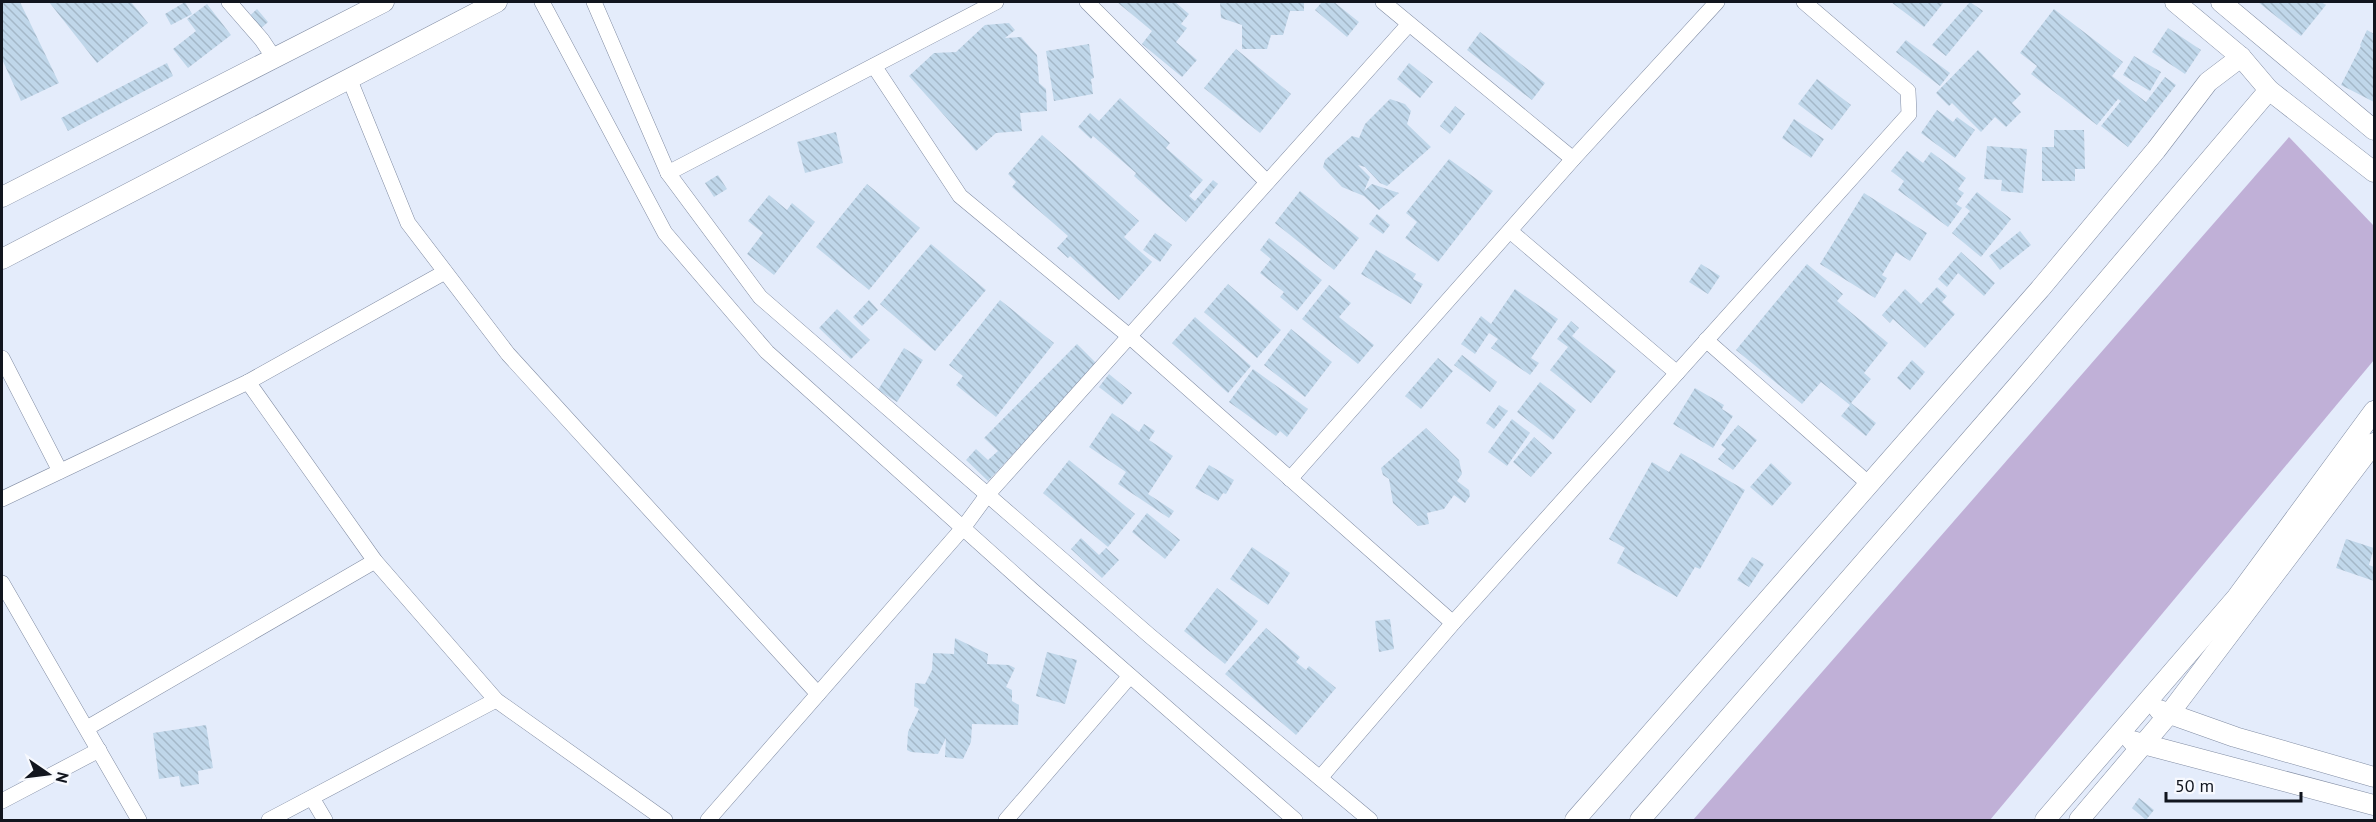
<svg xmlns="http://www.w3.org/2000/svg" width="2376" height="822" font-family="'PT Sans',sans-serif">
	<defs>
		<pattern id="building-back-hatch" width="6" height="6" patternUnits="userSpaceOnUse" patternTransform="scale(1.5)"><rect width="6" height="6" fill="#c0d7ea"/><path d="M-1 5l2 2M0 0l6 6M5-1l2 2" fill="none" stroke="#a4b8c8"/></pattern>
	</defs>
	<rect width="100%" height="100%" fill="#e4ecfb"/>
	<path fill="#c0b0d7" d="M2289 137 2374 226V360L1990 820H1693Z"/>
	<g fill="url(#building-back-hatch)">
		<path d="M2 2H20L59 83 21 101 2 59Z"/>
		<path d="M49 2H131L148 23 97 63Z"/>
		<path d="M185 2 192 14 171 25 165 14Z"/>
		<path d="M1117 2H1175L1189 14 1181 24 1187 28 1176 42 1197 60 1182 77 1142 44 1152 31Z"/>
		<path d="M1220 2H1304V11H1290L1283 35H1271L1267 49H1242V25L1221 18Z"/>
		<path d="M1322 2H1334L1359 22 1347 37 1315 10Z"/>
		<path d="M1891 2H1944L1924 27Z"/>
		<path d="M1970 2 1983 11 1946 56 1932 45Z"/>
		<path d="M2258 2H2321L2326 5 2301 36Z"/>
		<path d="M207 4 231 35 188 68 173 49 196 31 187 19Z"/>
		<path d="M257 9 268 22 257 32 246 19Z"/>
		<path d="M2054 9 2123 62 2112 76 2146 102 2165 77 2176 85 2128 147 2101 126 2121 101 2118 99 2097 125 2031 74 2037 66 2020 53Z"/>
		<path d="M1009 23 1015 30 1005 38 1021 37 1037 55 1039 83 1046 89 1047 111 1020 113 1022 131 996 133 976 151 909 76 934 53 956 52 985 25Z"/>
		<path d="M2168 28 2201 50 2185 74 2152 52Z"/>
		<path d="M2367 30 2374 34V102L2341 85 2361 46 2360 45Z"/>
		<path d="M1480 32 1545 83 1532 100 1467 50Z"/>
		<path d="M1906 40 1950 73 1940 86 1896 52Z"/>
		<path d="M1089 44 1094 78 1091 79 1093 94 1054 101 1046 51Z"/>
		<path d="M1236 49 1291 94 1260 133 1204 88Z"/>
		<path d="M1978 50 2021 94 2012 103 2021 112 2006 127 1995 117 1981 132 1952 103 1949 106 1936 93Z"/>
		<path d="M2134 56 2161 72 2150 91 2123 75Z"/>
		<path d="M167 63 173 76 68 131 61 118Z"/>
		<path d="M1409 63 1433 82 1420 98 1397 79Z"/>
		<path d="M1817 79 1851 105 1832 130 1798 104Z"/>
		<path d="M1120 98 1170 143 1166 148 1203 180 1189 196 1195 201 1213 180 1218 184 1186 222 1134 176 1136 173 1093 136 1091 139 1078 127 1090 113 1099 121Z"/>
		<path d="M1390 99 1405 104 1411 111 1407 124 1431 147 1387 186 1380 183 1365 167 1358 165 1370 177 1364 191 1372 184 1399 193 1379 210 1364 196 1342 187 1323 167 1325 160 1352 136 1359 138 1365 124Z"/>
		<path d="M1455 106 1465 114 1450 134 1440 126Z"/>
		<path d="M1937 110 1953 122 1957 117 1975 130 1955 158 1921 133Z"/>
		<path d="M1794 119 1824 139 1811 158 1782 138Z"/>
		<path d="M2054 130H2084L2085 169H2075V181H2042V147H2054Z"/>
		<path d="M836 132 843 163 805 173 797 142Z"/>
		<path d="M1042 135 1139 221 1124 237 1152 262 1119 300 1070 256 1068 258 1057 248 1068 236 1012 187 1016 182 1008 174Z"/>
		<path d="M1987 146 2027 149 2023 193 2001 191 2002 180 1984 179Z"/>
		<path d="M1907 151 1923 163 1931 152 1966 178 1958 189 1964 193 1956 204 1962 208 1948 227 1898 190 1904 181 1891 171Z"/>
		<path d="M1449 159 1493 191 1438 262 1405 238 1417 222 1406 213Z"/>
		<path d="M718 175 727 189 714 197 705 183Z"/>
		<path d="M867 184 920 228 869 290 816 247Z"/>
		<path d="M1300 191 1359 238 1334 270 1275 223Z"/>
		<path d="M1977 192 2011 219 1981 257 1952 233 1970 211 1965 207Z"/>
		<path d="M1864 193 1927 233 1910 261 1896 252 1882 275 1887 278 1875 298 1820 264Z"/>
		<path d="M769 195 787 210 792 203 815 222 774 275 747 254 763 233 748 221Z"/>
		<path d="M1377 214 1390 225 1383 234 1369 224Z"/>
		<path d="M2020 231 2031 245 2000 270 1989 256Z"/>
		<path d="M1155 233 1172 245 1160 262 1143 250Z"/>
		<path d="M1269 238 1322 280 1297 311 1280 297 1284 292 1260 273 1271 259 1260 250Z"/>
		<path d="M931 244 986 290 935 351 880 304Z"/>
		<path d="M1376 250 1416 274 1413 279 1423 284 1411 304 1361 274Z"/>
		<path d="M1961 252 1995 283 1984 296 1958 273 1947 287 1938 279Z"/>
		<path d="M1701 264 1720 276 1708 294 1689 282Z"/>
		<path d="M1807 264 1843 294 1837 301 1888 343 1864 373 1871 379 1851 403 1876 423 1866 436 1841 416 1850 405 1821 382 1802 404 1736 350Z"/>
		<path d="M1228 284 1281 330 1257 358 1204 312Z"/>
		<path d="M1329 285 1351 303 1339 317 1374 345 1358 364 1302 319Z"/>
		<path d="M1937 287 1947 296 1942 302 1955 314 1925 348 1893 319 1890 323 1882 315 1905 289 1921 304Z"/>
		<path d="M1515 289 1558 319 1531 358 1539 363 1530 375 1491 348 1498 339 1489 333 1475 354 1461 344 1481 316 1491 324Z"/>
		<path d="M869 300 878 310 862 326 853 317Z"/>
		<path d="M1000 300 1054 343 996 417 956 385 963 376 949 365Z"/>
		<path d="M837 309 870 340 851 359 819 328Z"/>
		<path d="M1195 317 1251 366 1228 393 1172 343Z"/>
		<path d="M1571 321 1579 328 1572 336 1616 371 1591 403 1550 370 1568 347 1557 339Z"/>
		<path d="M1291 329 1332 362 1305 397 1264 365Z"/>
		<path d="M1077 344 1097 364 988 481 966 460 976 449 988 460 998 451 984 438Z"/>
		<path d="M904 348 923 360 897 402 878 390Z"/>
		<path d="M1462 355 1497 382 1490 392 1454 365Z"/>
		<path d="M1438 358 1453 371 1421 409 1405 396Z"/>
		<path d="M1912 360 1925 372 1910 390 1897 378Z"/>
		<path d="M1253 369 1308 409 1287 437 1280 431 1276 436 1229 402Z"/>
		<path d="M1109 374 1132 393 1122 405 1099 387Z"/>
		<path d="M1540 382 1576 410 1553 440 1517 412Z"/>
		<path d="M1695 388 1724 405 1722 409 1733 416 1713 448 1673 424Z"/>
		<path d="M1499 405 1508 411 1494 429 1486 423Z"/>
		<path d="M1112 413 1139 432 1144 424 1155 431 1149 440 1173 456 1148 494 1174 511 1169 518 1118 484 1126 472 1089 447Z"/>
		<path d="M1512 419 1530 433 1507 466 1488 452Z"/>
		<path d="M1738 425 1757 440 1733 470 1718 459 1726 449 1721 445Z"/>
		<path d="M1426 428 1459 460 1462 474 1457 481 1469 490 1470 496 1465 503 1454 495 1444 509 1427 513 1429 524 1418 526 1393 503 1389 479 1383 475 1381 468Z"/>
		<path d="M1534 437 1552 453 1531 477 1513 462Z"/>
		<path d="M1681 453 1745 490 1700 569 1695 567 1677 597 1617 563 1625 548 1609 539 1652 462 1669 472Z"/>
		<path d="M1069 460 1135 514 1108 547 1043 493Z"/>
		<path d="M1771 463 1792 483 1772 506 1750 487Z"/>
		<path d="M1209 465 1234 480 1226 494 1223 493 1218 501 1195 488Z"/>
		<path d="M1147 513 1180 540 1165 559 1132 532Z"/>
		<path d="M1081 538 1099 555 1106 548 1119 560 1102 578 1071 549Z"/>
		<path d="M2346 539 2374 548 2369 565 2374 567V581L2336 568Z"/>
		<path d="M1252 547 1290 573 1268 605 1230 579Z"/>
		<path d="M1752 557 1764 564 1749 587 1737 580Z"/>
		<path d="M1217 588 1258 621 1225 664 1184 631Z"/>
		<path d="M1390 619 1394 649 1379 652 1375 621Z"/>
		<path d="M1266 628 1300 657 1296 662 1306 670 1309 666 1336 688 1296 735 1225 674Z"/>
		<path d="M955 638 988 654 987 664 1009 665 1015 668 1006 687 1012 690V701L1019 705 1018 725 972 724 971 742 963 759 945 757 946 738 938 754 911 752 907 750 908 732 919 709 914 706 915 683 925 684 932 670 933 653 954 654Z"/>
		<path d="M1047 652 1077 660 1065 704 1036 696Z"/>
		<path d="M206 725 213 768 198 771 199 784 181 787 179 776 159 779 153 733Z"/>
		<path d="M2139 798 2154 810 2146 820 2132 808Z"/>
	</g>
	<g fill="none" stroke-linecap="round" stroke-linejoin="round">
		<defs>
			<g id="minor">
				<path d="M229 2 262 40 274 58"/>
				<path d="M542 2 665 233 767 352 1032 590 1295 820"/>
				<path d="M594 2 668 173 760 297 1150 636 1370 820"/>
				<path d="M1087 2 1267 182"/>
				<path d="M1383 2 1573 159"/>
				<path d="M874 66 960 196 1129 336 1453 623"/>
				<path d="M349 78 408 223 508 354 818 694"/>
				<path d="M668 173 996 2"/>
				<path d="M1510 231 1677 373"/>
				<path d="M1706 340 1869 484"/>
				<path d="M2 358 60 471"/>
				<path d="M248 382 375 561 496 700 665 820"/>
				<path d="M1290 479 1573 159 1717 2"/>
				<path d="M2 499 248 382 445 272"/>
				<path d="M2 583 139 820"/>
				<path d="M87 728 375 561"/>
				<path d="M1320 778 1453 623 1909 114 1908 91 1804 2"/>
				<path d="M312 798 325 820"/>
				<path d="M2 801 99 750"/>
				<path d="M269 820 496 700"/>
				<path d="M708 820 963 528 988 494 1409 24"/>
				<path d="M1006 820 1130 676"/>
			</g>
			<g id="tertiary">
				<path d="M2175 2 2241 57 2269 90 2374 172"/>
				<path d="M2221 2 2374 130"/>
				<path d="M2 197 384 2"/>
				<path d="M2 259 497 2"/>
				<path d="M2159 710 2235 737 2374 777"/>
				<path d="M2132 741 2374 805"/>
				<path d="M1575 820 2040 289 2156 150 2208 82 2241 57"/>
				<path d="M1640 820 2019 384 2269 90"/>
				<path d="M2045 820 2237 597 2374 411"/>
				<path d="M2079 820 2169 714 2374 443"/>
			</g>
		</defs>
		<use href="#minor" stroke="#818ca3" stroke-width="16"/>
		<use href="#tertiary" stroke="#818ca3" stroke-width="21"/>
		<use href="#minor" stroke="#fff" stroke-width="15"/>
		<use href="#tertiary" stroke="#fff" stroke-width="20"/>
	</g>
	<rect width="2376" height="822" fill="none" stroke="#11151e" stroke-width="6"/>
	<g transform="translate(48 774) rotate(104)" stroke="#f7f9fe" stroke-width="4.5" paint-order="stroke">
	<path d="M0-4.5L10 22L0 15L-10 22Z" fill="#11151e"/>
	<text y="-9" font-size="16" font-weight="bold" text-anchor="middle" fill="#11151e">N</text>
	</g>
	<path d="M2166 792v9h135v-9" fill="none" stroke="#11151e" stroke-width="3"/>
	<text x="2175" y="792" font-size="18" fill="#11151e" stroke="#f7f9fe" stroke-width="4.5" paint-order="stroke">50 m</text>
</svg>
